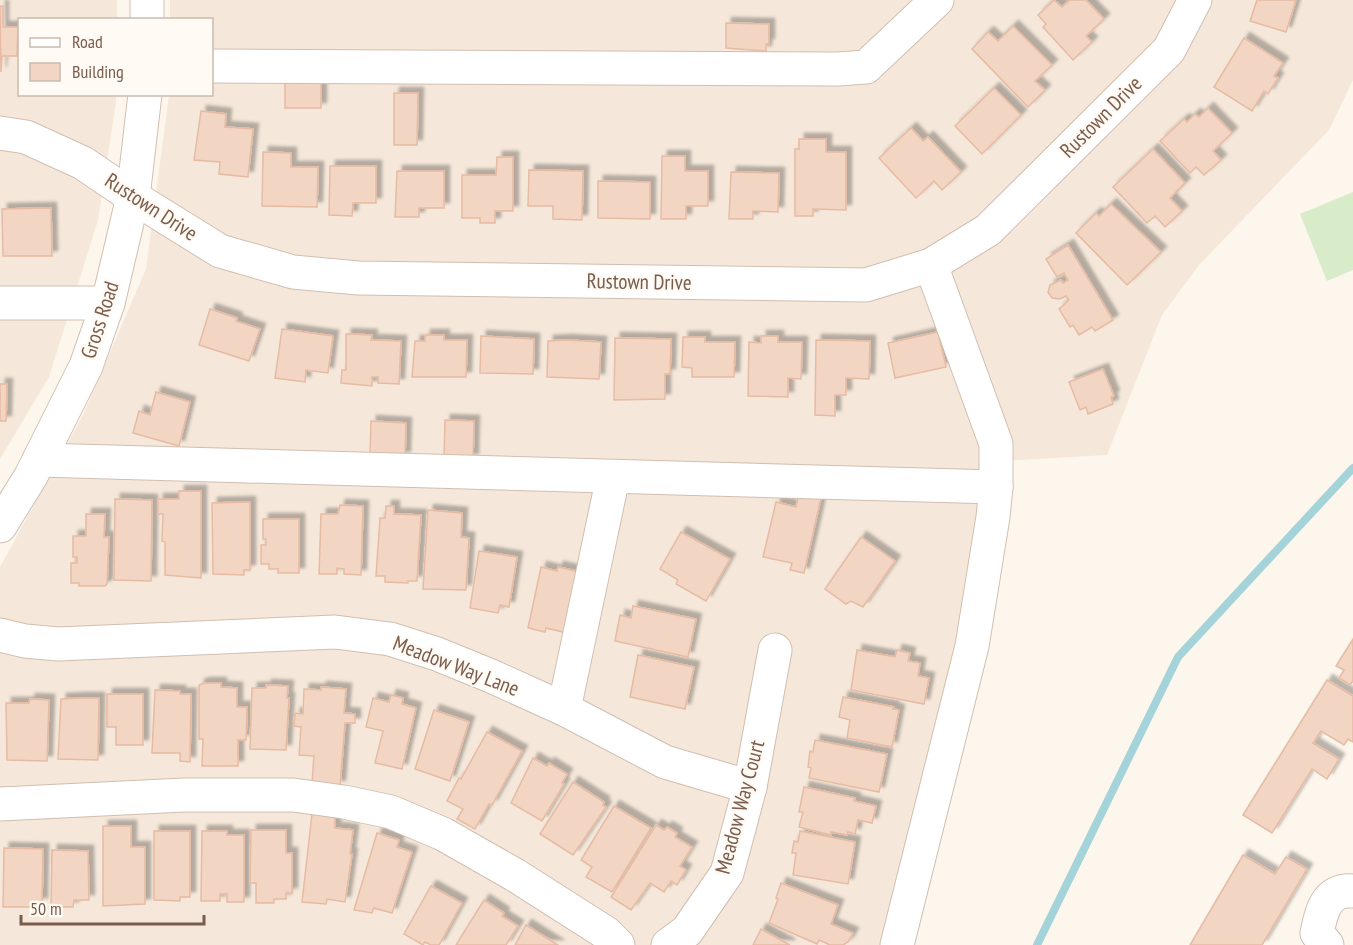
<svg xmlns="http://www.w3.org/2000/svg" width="1353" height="945" font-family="'PT Sans Narrow',sans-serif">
	<defs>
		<filter id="shadow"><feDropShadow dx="5.5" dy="-5.5" stdDeviation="1.5" flood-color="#0004"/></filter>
	</defs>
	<rect width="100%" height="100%" fill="#fdf6ec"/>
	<g fill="#f5e8da">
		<path d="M0 0H117V19L20 20V94L116 95V102L98 220 49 377 0 459Z"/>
		<path d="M170 0H1353V80L1329 130 1199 265 1162 315 1107 455 983 462 982 508 935 755 882 945H0V567L83 415 146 269 169 95 212 94V20L170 19Z"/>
	</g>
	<path fill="#d8ecc9" d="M1353 192V270L1327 281 1300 214Z"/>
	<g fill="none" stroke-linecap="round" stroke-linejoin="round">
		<path stroke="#a5d3da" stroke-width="8" d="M1037 945 1178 657 1353 468"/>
	</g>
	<g fill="#f3d5c3" stroke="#e6bba3" stroke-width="1.5" filter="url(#shadow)">
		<path d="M1054 0 1062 7 1070 0H1086L1104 19 1086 36 1092 42 1073 60 1043 27 1046 24 1038 15Z"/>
		<path d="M1257 0H1296L1286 32 1250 21Z"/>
		<path d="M0 6H3V27H18L17 56H2L1 72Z"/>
		<path d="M726 23 769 24V44H766V51L726 48Z"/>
		<path d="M1013 26 1052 65 1035 81 1045 90 1028 107 972 49 988 32 998 41Z"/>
		<path d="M1244 38 1283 63 1274 76 1278 78 1268 94 1264 91 1252 111 1214 87Z"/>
		<rect x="285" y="78" width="36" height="30"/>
		<path d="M994 88 1021 115 982 154 955 126Z"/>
		<path d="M394 93H418L417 145H394Z"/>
		<path d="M1208 108 1232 133 1213 151 1221 160 1204 175 1196 167 1190 173 1160 141 1184 119 1187 122 1195 114 1199 117Z"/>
		<path d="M201 111 226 114 225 127 253 129 248 177 219 174 220 162 194 160Z"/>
		<path d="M911 128 923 141 928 137 961 172 942 190 934 181 916 198 879 158Z"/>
		<path d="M799 139H826V152H846V210L813 209V216H795V149H799Z"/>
		<path d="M1153 149 1185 183 1170 198 1182 211 1165 227 1155 216 1147 223 1113 187Z"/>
		<path d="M263 152 291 153V167H318L317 207 262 206Z"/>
		<path d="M662 156H685V171H708V206H686V219H661Z"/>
		<path d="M497 157H513V211H495V223H480V218H462V175H496Z"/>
		<path d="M330 166H376V203H353L352 216 329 215Z"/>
		<path d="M529 170 583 171 582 220 553 219V206H528Z"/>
		<path d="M397 171H444V208H419V217H395Z"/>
		<path d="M731 172 779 173 778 212 753 211V219H729Z"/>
		<path d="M598 181 650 182V219L598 218Z"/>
		<path d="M1111 204 1161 252 1127 285 1076 233 1096 213 1099 216Z"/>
		<path d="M51 208 52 256H3L2 209Z"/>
		<path d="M1068 245 1113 320 1095 331 1092 327 1079 335 1073 325 1070 327 1059 309 1069 300 1066 296 1060 299 1052 298 1048 292 1050 285 1061 280 1063 283 1068 280 1064 273 1057 277 1046 259Z"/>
		<path d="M210 309 237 318 236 321 260 329 249 361 199 345Z"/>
		<path d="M282 329 333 336 328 373 306 370 305 382 275 378Z"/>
		<path d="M938 332 946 367 895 378 888 343Z"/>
		<path d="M346 334 372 335 371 340 401 341 399 384 378 383V377H372V386L341 383 342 370H346Z"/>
		<path d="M425 335H444V340H467L466 377H412L415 341H425Z"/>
		<path d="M481 336 534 339 533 374 480 373Z"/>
		<path d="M761 336H778V342H802L801 379 788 378V397L748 396 749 342 761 343Z"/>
		<path d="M683 337H705V342H735L734 377H692V368L682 367Z"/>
		<path d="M615 338 671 339 670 374H665V399L614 400Z"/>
		<path d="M566 340 601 342 599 379 547 377 548 341Z"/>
		<path d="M816 340 870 341 869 379 846 378V395H835V416L815 415Z"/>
		<path d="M1103 369 1114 396 1111 397 1113 404 1088 414 1086 407 1080 410 1069 382Z"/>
		<path d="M0 384H7L6 421H0Z"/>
		<path d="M156 392 190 402 179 446 133 433 139 411 150 415Z"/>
		<path d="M445 420 474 421 473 459H444Z"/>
		<path d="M371 421 406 423 405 457 370 456Z"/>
		<path d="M179 491H201V578L165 575V542L162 541 163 514H158V499H179Z"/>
		<path d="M799 493 821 498 804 573 790 570 792 563 763 557 776 502 796 507Z"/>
		<path d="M115 499 152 500 151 581 114 580Z"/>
		<path d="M250 502V570H244V575L213 574 212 503Z"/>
		<path d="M340 505 363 506 361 575 344 574V569L337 568V574H319L321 514H338Z"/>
		<path d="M386 506H394V514L421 515 417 581H408V583L385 582V576H376L380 518H385Z"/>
		<path d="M428 510 462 513 461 537 469 538 466 590 423 589Z"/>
		<path d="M86 514H105L104 537H109L107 584 105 586H79V583H71V563H77V557H73V536H86Z"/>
		<path d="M263 519H299V573H278V569H269V564H261V545H266V539H263Z"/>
		<path d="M681 532 730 559 706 601 676 584 678 580 660 569Z"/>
		<path d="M861 537 895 561 863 607 851 601 846 604 825 589Z"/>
		<path d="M479 551 517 557 509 607 500 605 498 613 470 608Z"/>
		<path d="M541 567 557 571 558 567 585 573 571 634 546 628 545 632 528 628Z"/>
		<path d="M633 606 696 619 688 657 615 641 620 615 631 618Z"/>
		<path d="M1353 639V681L1350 685 1339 678 1344 670 1336 666Z"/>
		<path d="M857 650 895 657 897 650 910 653 908 661 920 663 918 676 929 678 924 704 851 690Z"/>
		<path d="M638 655 694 667 685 709 630 697Z"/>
		<path d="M1327 680 1353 696V742L1348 739 1344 745 1321 731 1313 743 1339 759 1327 779 1312 769 1272 833 1243 815Z"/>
		<path d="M204 683H221V687L237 688V707H247L246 740H238V766H202L203 739H199V685Z"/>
		<path d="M266 685 288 686 287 698H289L286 750 250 749 252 688H266Z"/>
		<path d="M321 687 346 689 344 713 355 714V723H345L340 786 312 783 314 756 299 755 301 727 294 726 295 713 303 714 304 689 321 690Z"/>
		<path d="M155 690 180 691V694H191L190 762 180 761V753H152Z"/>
		<path d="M107 694H143V745H116V727H107Z"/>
		<path d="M391 695 403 698 402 704 416 708 402 769 375 763 383 731 366 727 373 698 389 702Z"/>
		<path d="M843 697 894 707 893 709 899 710 892 747 847 738 850 720 839 717Z"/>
		<path d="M81 698H99L98 760 58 759 61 699Z"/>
		<path d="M30 699 49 700 47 761 7 760 6 703H29Z"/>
		<path d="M434 710 469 722 450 781 415 769Z"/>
		<path d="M487 732 522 751 492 805 489 804 475 829 457 819 463 809 447 801 459 778 461 779Z"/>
		<path d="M815 740 887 754 879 792 809 778 811 768 808 767 810 751 813 752Z"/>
		<path d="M533 758 547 766 549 763 567 774 562 783 564 784 542 821 511 803Z"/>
		<path d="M573 782 604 802 603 805 606 807 573 855 540 834Z"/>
		<path d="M804 787 855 798 854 801 876 806 872 823 858 820 855 834 848 832 847 835 831 832V835L799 827 803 812H799Z"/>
		<path d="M614 806 651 828 612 892 586 877 592 867 581 860Z"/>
		<path d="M312 814 335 817V828L353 830 350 854H352L345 902 327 899 326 904 302 902Z"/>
		<path d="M656 825 664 830 667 827 677 833 675 837 692 847 680 866 686 870 677 885 671 881 664 892 650 883 631 910 611 897Z"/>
		<path d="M103 826H131V847H145V904L103 906Z"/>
		<path d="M251 830H286V853H292V893H286V899H274V903H256V883H250Z"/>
		<path d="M154 831H190V897H180V901L154 900Z"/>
		<path d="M202 831H227V835H244V902H227V894H220V901H201Z"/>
		<path d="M800 831 855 842 848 884 793 875 796 853H792L794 841 798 842Z"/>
		<path d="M377 833 399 840 397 847 412 852 392 913 374 908 372 913 354 910Z"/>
		<path d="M4 848 43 849 42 903H32V907H3Z"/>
		<path d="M52 850 88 851 89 900H74L73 907H51Z"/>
		<path d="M1243 855 1275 874 1286 857 1307 869 1262 945H1190Z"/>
		<path d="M781 883 838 905 831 924 853 933 848 942 843 945H830L819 940 817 944 769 923 778 899 776 898Z"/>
		<path d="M431 886 462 903 439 945H431L425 942 423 945 404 934Z"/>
		<path d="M484 900 504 913 502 916 518 926 506 945H456Z"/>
		<path d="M526 925 558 945H515Z"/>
		<path d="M761 929 790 945H753Z"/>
	</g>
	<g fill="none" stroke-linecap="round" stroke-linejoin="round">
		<defs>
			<g id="minor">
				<path d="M147 0V20"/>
				<path d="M212 66 838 69 866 67 937 0"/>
				<path d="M0 133 26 137 83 163 133 197 220 251 293 272 358 278 866 285 931 265 988 230 1169 50 1195 0"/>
				<path d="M0 303H108"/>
				<path d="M39 460 996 487"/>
				<path d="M0 526 31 476 86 366 108 303 133 197 145 94"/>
				<path d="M0 635 25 641 58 644 335 632 390 639 437 654 491 676 564 709 665 762 750 787"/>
				<path d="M564 709 613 477"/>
				<path d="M0 804 184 795H293L344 802 391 812 443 834 515 875 606 933 618 945"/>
				<path d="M668 945 687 931 727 873 750 787 775 650"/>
				<path d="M897 945 972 646 993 517 996 487V444L931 265"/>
				<path d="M1327 945 1317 933C1321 912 1326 889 1353 891"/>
			</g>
		</defs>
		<use href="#minor" stroke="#d1beb0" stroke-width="35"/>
		<use href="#minor" stroke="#fff" stroke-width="33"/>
	</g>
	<g text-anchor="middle" stroke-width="4.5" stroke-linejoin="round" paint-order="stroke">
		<g font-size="21" fill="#7a5c4d" stroke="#fffaf3">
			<text transform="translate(1101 117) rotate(-45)" y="7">Rustown Drive</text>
			<text transform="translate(151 207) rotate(33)" y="7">Rustown Drive</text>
			<text transform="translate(639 282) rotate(1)" y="7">Rustown Drive</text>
			<text transform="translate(100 320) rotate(-72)" y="7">Gross Road</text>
			<text transform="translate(456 666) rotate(21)" y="7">Meadow Way Lane</text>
			<text transform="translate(740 807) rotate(-75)" y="7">Meadow Way Court</text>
		</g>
	</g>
	<rect x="18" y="18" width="195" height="78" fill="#fffaf3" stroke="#cabbb1" stroke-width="1.5"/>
	<rect x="30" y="38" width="30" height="9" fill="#ffffff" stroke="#cabbb1" stroke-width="1.5"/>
	<text x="72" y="48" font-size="18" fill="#7a5c4d">Road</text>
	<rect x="30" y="63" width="30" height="18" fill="#f3d5c3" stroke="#cabbb1" stroke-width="1.5"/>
	<text x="72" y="78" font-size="18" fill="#7a5c4d">Building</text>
	<path d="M21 915v9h183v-9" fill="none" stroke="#7a5c4d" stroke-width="3"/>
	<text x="30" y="915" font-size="18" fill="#7a5c4d" stroke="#fffaf3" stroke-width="4.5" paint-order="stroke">50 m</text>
</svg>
